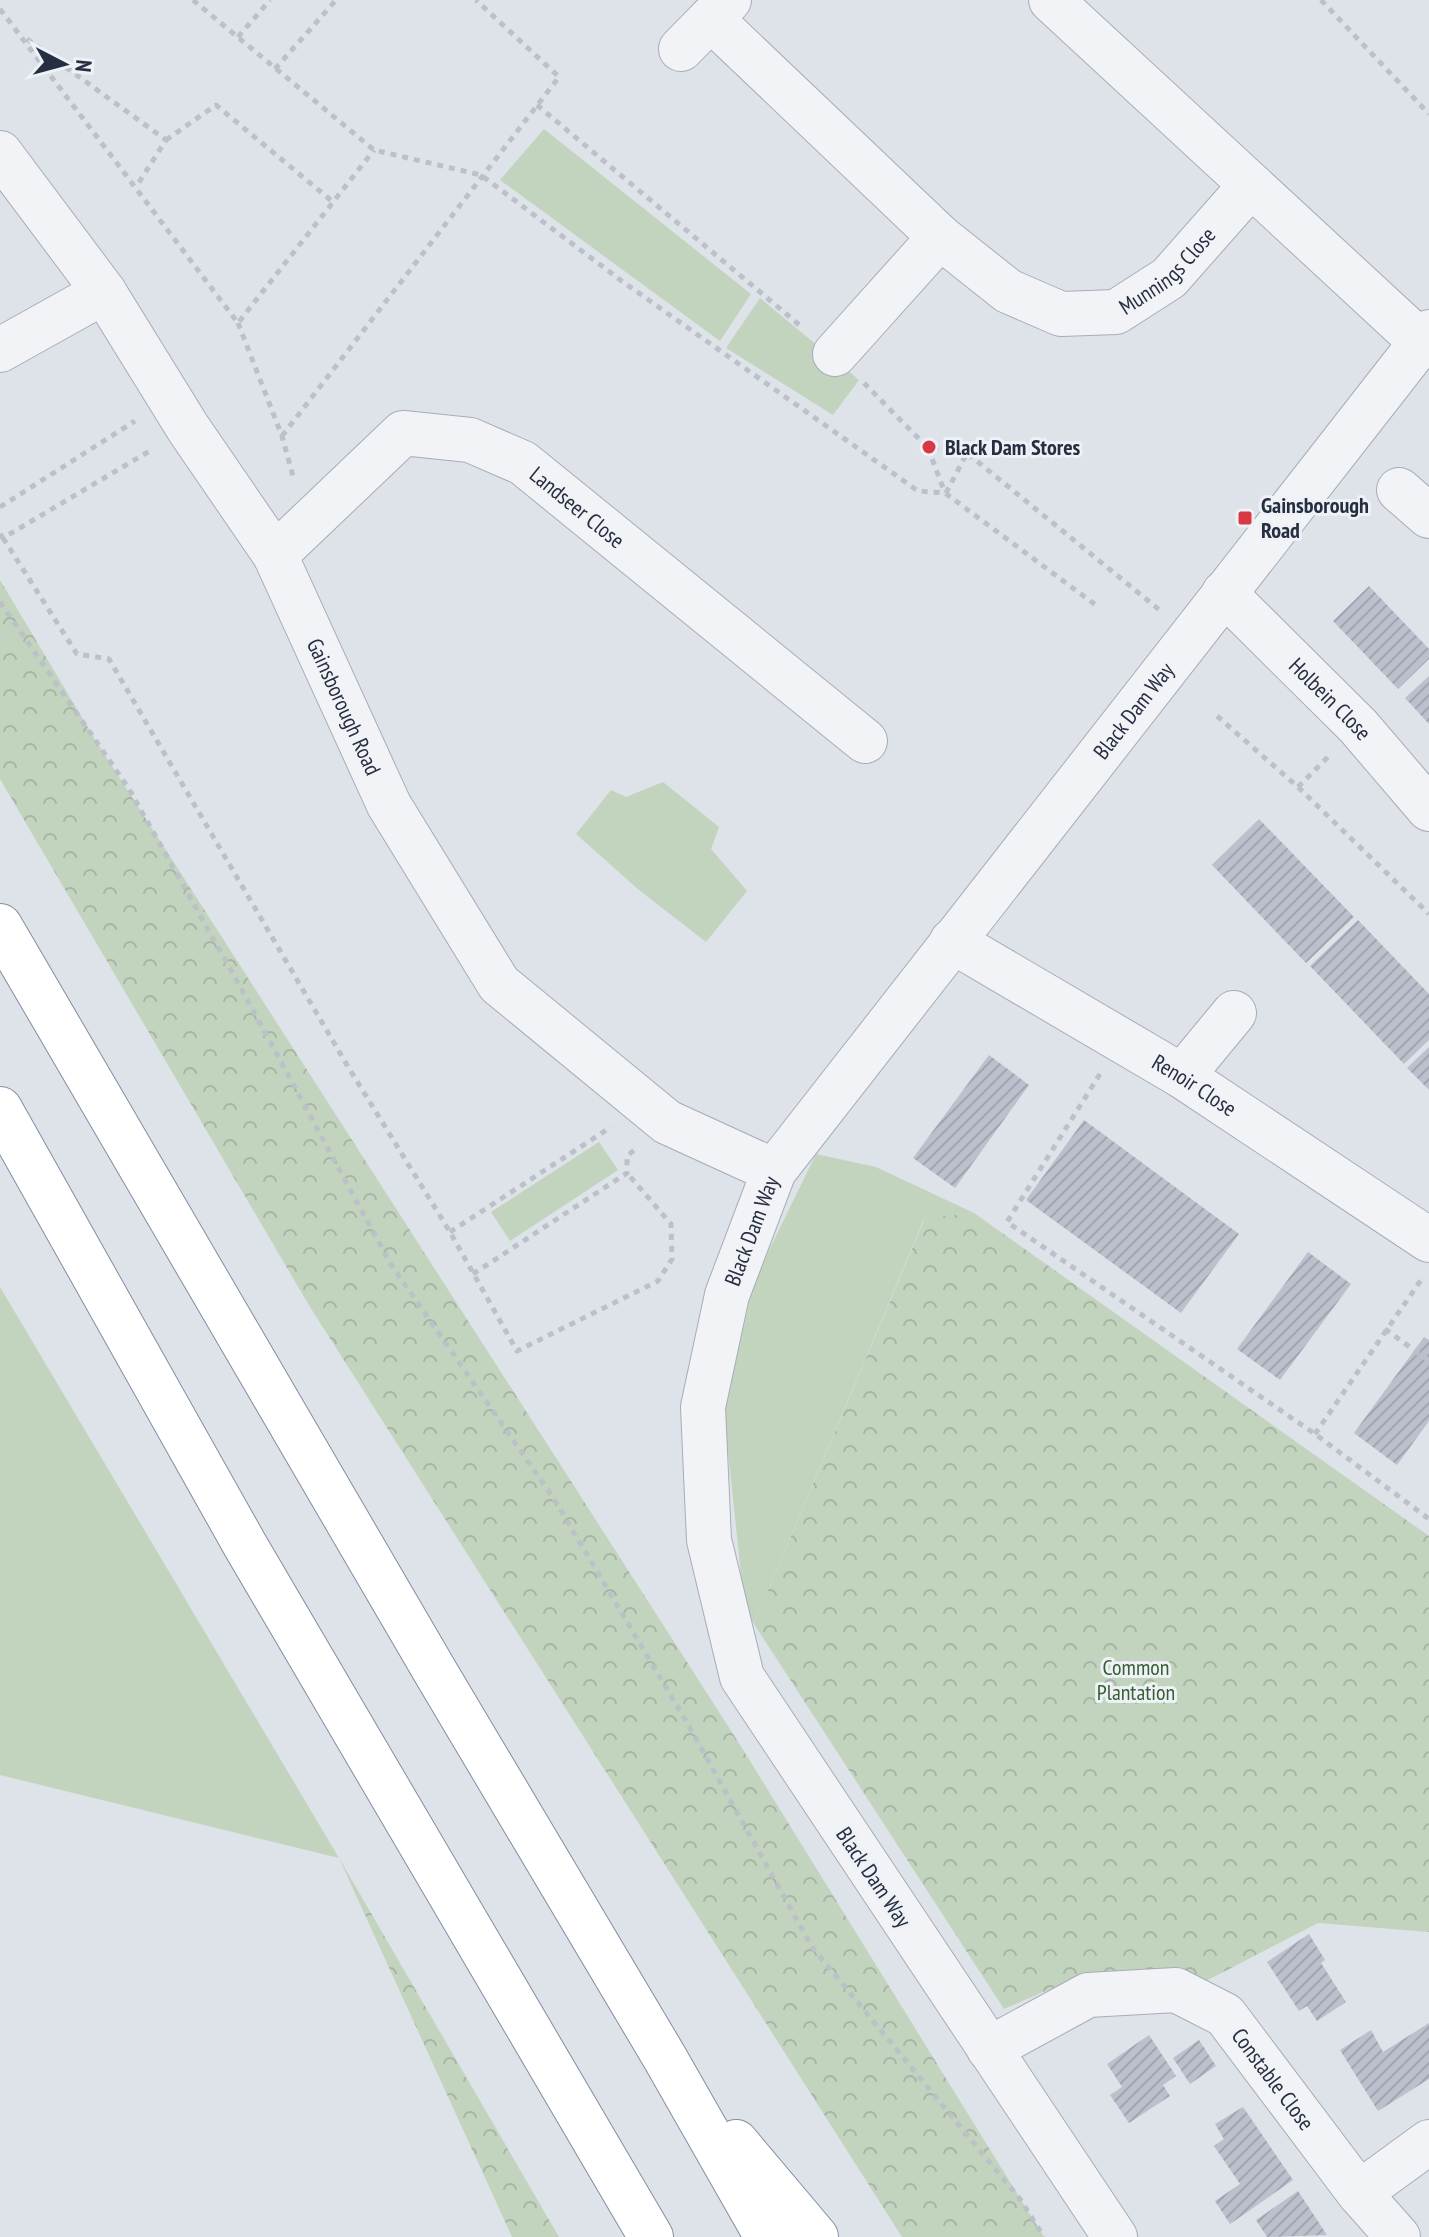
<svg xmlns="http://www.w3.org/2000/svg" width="1429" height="2237" font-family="'PT Sans Narrow',sans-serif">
	<defs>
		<pattern id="forest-crowns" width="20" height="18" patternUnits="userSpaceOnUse" patternTransform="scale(2)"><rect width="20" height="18" fill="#c2d4be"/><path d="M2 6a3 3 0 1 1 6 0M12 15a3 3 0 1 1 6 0" fill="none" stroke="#a7b6a4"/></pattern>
		<pattern id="building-hatch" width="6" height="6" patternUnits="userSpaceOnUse" patternTransform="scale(2)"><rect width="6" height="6" fill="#bbc0cc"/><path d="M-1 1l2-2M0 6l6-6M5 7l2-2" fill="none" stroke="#a1a5b0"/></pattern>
	</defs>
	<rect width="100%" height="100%" fill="#dee2e9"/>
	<g fill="#c2d4be">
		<path d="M544 129 751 294 720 341 500 180Z"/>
		<path d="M760 298 859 380 833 415 726 348Z"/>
		<path d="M663 782 719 827 711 849 747 891 706 942 639 890 576 834 611 790 626 797Z"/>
		<path d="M599 1142 618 1170 510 1241 491 1212Z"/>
		<path d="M816 1154 876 1167 974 1213 924 1219 754 1624 744 1602 724 1414 754 1281Z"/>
		<path d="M0 1287 339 1858 0 1775Z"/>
	</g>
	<g fill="url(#forest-crowns)">
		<path d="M0 580 96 741 737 1740 1044 2237H902L310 1307 0 779Z"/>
		<path d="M974 1213 1429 1536V1932L1318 1923 1206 1981 1145 1969 1078 1977 1004 2009 754 1624 925 1218Z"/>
		<path d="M339 1858 559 2237H512Z"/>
	</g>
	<g fill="url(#building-hatch)">
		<path d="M1369 586 1429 649V659L1398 689 1333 621Z"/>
		<path d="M1429 676V724L1405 698Z"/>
		<path d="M1259 819 1354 917 1306 963 1212 865Z"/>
		<path d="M1358 920 1429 994V1040L1404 1064 1310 966Z"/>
		<path d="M1429 1047V1090L1407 1068Z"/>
		<path d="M989 1055 1029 1085 955 1188 913 1158Z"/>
		<path d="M1084 1120 1239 1234 1181 1313 1026 1200Z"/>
		<path d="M1308 1252 1351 1284 1280 1380 1237 1349Z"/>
		<path d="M1424 1337 1429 1340V1421L1397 1465 1354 1433Z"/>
		<path d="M1309 1934 1325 1960 1321 1963 1346 2002 1317 2021 1307 2006 1299 2011 1267 1962Z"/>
		<path d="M1429 2023V2079L1378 2111 1340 2050 1371 2030 1383 2052Z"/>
		<path d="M1149 2035 1176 2076 1163 2085 1170 2096 1129 2123 1110 2095 1122 2087 1107 2064Z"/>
		<path d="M1199 2040 1216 2066 1190 2084 1173 2058Z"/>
		<path d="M1243 2107 1293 2180 1230 2224 1215 2201 1240 2184 1214 2146 1224 2139 1215 2124Z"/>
		<path d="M1298 2191 1327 2235 1267 2237 1256 2220Z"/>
	</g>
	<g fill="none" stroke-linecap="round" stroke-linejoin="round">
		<defs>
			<g id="minor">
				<path d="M1051 0 1421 342"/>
				<path id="s1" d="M711 19 940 237 1008 291 1061 314 1116 312 1169 278 1251 185"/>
				<path d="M681 49 729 0"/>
				<path id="s2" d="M0 153 104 292 188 428 275 555 389 805 499 984 667 1122 774 1171"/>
				<path d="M0 350 104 292"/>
				<path d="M835 354 940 237"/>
				<path d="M1399 490 1429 516"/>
				<path id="s3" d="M275 555 403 433 470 440 523 463 865 741"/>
				<path id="s4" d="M1224 593 1358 726 1429 809"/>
				<path id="s5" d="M952 941 1182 1076 1429 1240"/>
				<path d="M1182 1076 1234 1013"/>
				<path id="s6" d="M989 2049 1088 1995 1176 1990 1225 2015 1359 2193 1398 2237"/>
				<path d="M1359 2193 1429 2142"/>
				<path id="s7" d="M1115 2237 742 1677 709 1540 703 1407 727 1295 774 1171 1429 332"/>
			</g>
			<g id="highway">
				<path d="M0 926 436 1673 665 2058 767 2237"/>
				<path d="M0 1109 245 1545 651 2237"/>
				<path d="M736 2142 816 2237"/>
			</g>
		</defs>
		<use href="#minor" stroke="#a7acb7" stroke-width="46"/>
		<use href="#highway" stroke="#848da1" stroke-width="46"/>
		<g stroke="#bcc0c8" stroke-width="5" stroke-dasharray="6 6" stroke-linecap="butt">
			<path d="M193 0 374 150 481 175 619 279 918 491 945 493 1097 606"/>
			<path d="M1321 0 1429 114"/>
			<path d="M0 9 238 323 374 150"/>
			<path d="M238 37 270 0"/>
			<path d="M27 39 166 140 136 187"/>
			<path d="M275 69 336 0"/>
			<path d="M537 105 803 328"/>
			<path d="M166 140 216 105 333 202"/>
			<path d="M238 323 282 436 294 480"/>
			<path d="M864 383 928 448 967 453 1162 612"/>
			<path d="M282 436 559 77 476 0"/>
			<path d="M928 448 945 493"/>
			<path d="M946 493 967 453"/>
			<path d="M0 507 135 421"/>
			<path d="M0 534 3 538 153 449"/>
			<path d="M3 538 77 654 109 659 347 1065 450 1232 517 1351 658 1281 672 1259 671 1224 627 1173"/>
			<path d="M0 602 129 789 242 990 390 1263 554 1499 690 1728 812 1947 1020 2199 1044 2237"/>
			<path d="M1217 716 1298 787 1429 914"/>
			<path d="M1298 787 1331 754"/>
			<path d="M1100 1074 1007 1222 1315 1434 1429 1519"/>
			<path d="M450 1232 611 1127"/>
			<path d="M473 1274 627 1173V1156L638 1147"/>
			<path d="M1385 1329 1429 1361"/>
			<path d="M1315 1434 1421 1280"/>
		</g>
		<use href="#minor" stroke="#f1f3f7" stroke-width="44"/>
		<use href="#highway" stroke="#fff" stroke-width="44"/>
	</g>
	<g fill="#d93845" stroke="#eef1f6" stroke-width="3">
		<circle cx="929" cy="447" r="8"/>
		<rect x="1237" y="510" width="16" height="16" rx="4"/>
	</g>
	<g text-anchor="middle" stroke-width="6" stroke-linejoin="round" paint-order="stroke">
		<g font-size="22" fill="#262e41" stroke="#eef1f6">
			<text dy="8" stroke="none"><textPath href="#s1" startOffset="582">Munnings Close</textPath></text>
			<text dy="8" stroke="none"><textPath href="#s3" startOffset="372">Landseer Close</textPath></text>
			<text dy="8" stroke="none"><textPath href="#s4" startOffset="150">Holbein Close</textPath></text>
			<text dy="8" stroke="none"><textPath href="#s2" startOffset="654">Gainsborough Road</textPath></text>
			<text dy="8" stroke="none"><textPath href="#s7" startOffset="1778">Black Dam Way</textPath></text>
			<text dy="8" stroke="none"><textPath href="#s5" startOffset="282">Renoir Close</textPath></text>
			<text dy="8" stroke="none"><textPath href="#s7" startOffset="1130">Black Dam Way</textPath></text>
			<text transform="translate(874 1877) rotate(56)" y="8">Black Dam Way</text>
			<text dy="8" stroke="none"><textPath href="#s6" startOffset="336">Constable Close</textPath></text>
		</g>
		<g font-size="22" font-weight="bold" fill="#262e41" stroke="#eef1f6" text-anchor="start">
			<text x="945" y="455">Black Dam Stores</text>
			<text x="1261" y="513">Gainsborough<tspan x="1261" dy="25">Road</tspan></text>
		</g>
		<g font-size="22" fill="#375e32" stroke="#eef1f6">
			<text x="1136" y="1675">Common<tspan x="1136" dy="25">Plantation</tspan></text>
		</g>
	</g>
	<g transform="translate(64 64) rotate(96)" stroke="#eef1f6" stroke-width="6" paint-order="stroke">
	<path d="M0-6L14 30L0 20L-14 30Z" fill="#262e41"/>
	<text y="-12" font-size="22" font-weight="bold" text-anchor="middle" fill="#262e41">N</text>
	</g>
</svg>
